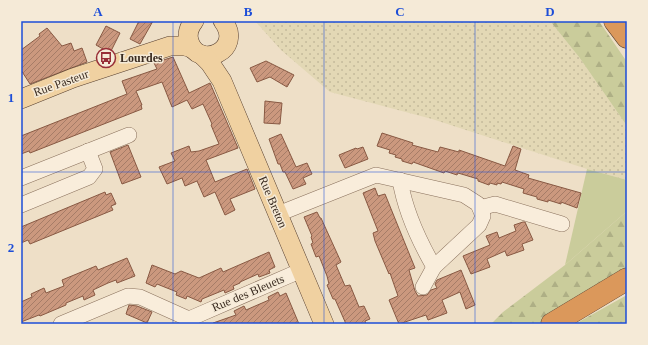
<svg xmlns="http://www.w3.org/2000/svg" width="648" height="345" font-family="Georgia,serif">
	<defs>
		<pattern id="farmland-dots" width="8" height="8" patternUnits="userSpaceOnUse"><rect width="8" height="8" fill="#e3d8b5"/><path d="M2 2h.1M6 6h.1" fill="none" stroke="#c4ba9b" stroke-width="1.8" stroke-linecap="round"/></pattern>
		<pattern id="forest-firs" width="22" height="20" patternUnits="userSpaceOnUse"><rect width="22" height="20" fill="#cacc9b"/><path d="M5 1l3.5 6h-7zM16 11l3.5 6h-7z" fill="#aeaf85"/></pattern>
		<pattern id="building-hatch" width="6" height="6" patternUnits="userSpaceOnUse"><rect width="6" height="6" fill="#cb987e"/><path d="M-1 1l2-2M0 6l6-6M5 7l2-2" fill="none" stroke="#a67c67"/></pattern>
	</defs>
	<rect width="100%" height="100%" fill="#eedfc7"/>
	<path fill="url(#farmland-dots)" d="M255 21H550L579 57 627 126V180L587 169 432 119 330 92 281 50Z"/>
	<path fill="#cacc9b" d="M587 169 627 180 626 212 565 265Z"/>
	<g fill="url(#forest-firs)">
		<path d="M550 21H599L627 62V126L579 57Z"/>
		<path d="M627 199V271L543 324H491L503 312 565 265 626 212V201Z"/>
		<path d="M627 295V324H575Z"/>
	</g>
	<g fill="url(#building-hatch)" stroke="#885943">
		<path d="M139 21H153L140 44 130 39Z"/>
		<path d="M106 26 120 33 110 53 96 45Z"/>
		<path d="M47 28 62 46 71 43 74 51 82 48 87 62 30 84 21 70V50L40 36 39 34Z"/>
		<path d="M173 57 189 93 210 83 238 148 206 160 215 182 247 169 255 189 230 199 235 210 225 215 215 192 204 197 197 181 185 186 182 178 167 184 159 167 175 161 171 153 189 146 191 152 199 151 219 144 211 125 212 124 203 104 192 109 187 100 172 107 162 82 136 91 142 105H141L142 109 30 153 29 151 21 154V136L127 94 122 81 157 69 154 63Z"/>
		<path d="M266 61 294 75 287 87 270 77 257 82 250 68Z"/>
		<path d="M265 101 282 103 280 124 264 123Z"/>
		<path d="M382 133 413 143 412 145 438 152 440 147 459 152V150L505 166 513 146 521 149 515 170 529 175 528 178 581 193 577 208 561 202V204L548 200V202L537 199V197L523 193 524 189 502 182 501 184 497 183V185L490 183 489 185 478 181V179L458 173 457 175 445 171 444 173 413 162 412 164 402 161V159L395 157 396 155 389 153 390 150 377 146Z"/>
		<path d="M281 134 296 167 307 163 312 174 303 178 306 184 293 189 285 172H283L280 164H278L269 139Z"/>
		<path d="M128 145 141 177 122 184 110 152Z"/>
		<path d="M363 147 368 159 345 168 339 155 356 148 357 149Z"/>
		<path d="M375 188 378 196 385 194 415 268 409 270 415 291 418 296 427 295 431 290 437 288 435 284 437 280 461 270 475 305 466 309 460 292 442 300 447 313 428 320 426 315 399 324 389 300 398 296 390 273 389 274 375 241 373 233 378 231 363 193Z"/>
		<path d="M105 192 106 195 111 193 116 204 111 206 113 210 30 244 28 240 21 243V227Z"/>
		<path d="M317 212 320 218H321L341 262 336 265 345 286 350 285 359 307 364 306 370 319 365 321 366 324H346L335 299H333L327 285 329 284 327 276 319 256 316 257 311 244 313 243 311 237 312 236 304 217Z"/>
		<path d="M523 222H525L533 240 522 244 524 250 507 256 505 251 487 259 490 267 471 274 463 256 490 245 486 236 497 232 499 238 516 231 514 225Z"/>
		<path d="M269 252 275 267 269 270 270 273 259 277 258 274 240 282V283L233 286 234 289 225 293 224 290 202 299 201 302 187 296 186 299 176 295 177 292 157 284 155 287 146 283 152 265 175 274 181 271 199 278 221 268 223 272Z"/>
		<path d="M127 258 135 276 117 283 116 280 108 283 93 290 95 295 84 300 83 296 66 303V305L40 316 39 315 21 322V302L32 297 31 294 44 288 46 293 64 286 62 280 96 266 98 270Z"/>
		<path d="M278 292 280 296 286 293 299 324H213V323L236 315 234 311 244 306 246 310 269 300 268 297Z"/>
		<path d="M129 305 137 306 152 312 147 323 126 314Z"/>
	</g>
	<g fill="none" stroke-linecap="round" stroke-linejoin="round">
		<defs>
			<g id="minor">
				<path d="M21 178 129 135"/>
				<path d="M400 180C405 211 419 241 434 267"/>
				<path d="M21 205 89 177 95 169 88 151"/>
				<path d="M480 208 495 204 562 224"/>
				<path d="M278 214 376 175 464 195 478 204 483 216 479 225 434 267 423 287"/>
				<path d="M61 324 128 296 140 297 189 319 302 270"/>
			</g>
			<g id="major">
				<path d="M194 21C189 27 187 34 189 41 198 71 245 50 223 21"/>
				<path d="M202 55 210 63 222 81 324 324"/>
				<path d="M21 99 73 78 170 46H185L192 48"/>
			</g>
			<g id="highway">
				<path d="M615 21 627 37"/>
				<path d="M552 324 627 279"/>
			</g>
		</defs>
		<use href="#minor" stroke="#8a715d" stroke-width="16"/>
		<use href="#major" stroke="#584031" stroke-width="20"/>
		<use href="#highway" stroke="#584031" stroke-width="23"/>
		<use href="#minor" stroke="#f9eddb" stroke-width="15"/>
		<use href="#major" stroke="#f0d1a1" stroke-width="19"/>
		<use href="#highway" stroke="#db985b" stroke-width="22"/>
	</g>
	<path fill="none" stroke="#1d4ed8" stroke-width="1" stroke-opacity="0.55" d="M173 21V324M324 21V324M475 21V324M21 172H627"/>
	<defs>
		<symbol id="bus-ring" viewBox="-11 -11 22 22"><circle r="9.5" fill="#f5ead7" stroke="#982e37" stroke-width="1.5"/><path d="M-5-6H5V4H4V6H2V4H-2V6H-4V4H-5ZM-3.5-4V0h7V-4ZM-3.5 1.2v1.5H-2V1.2ZM2 1.2v1.5H3.5V1.2Z" fill="#982e37"/></symbol>
	</defs>
	<g fill-rule="evenodd">
		<use href="#bus-ring" x="95" y="47" width="22" height="22"/>
	</g>
	<g text-anchor="middle" stroke-width="3" stroke-linejoin="round" paint-order="stroke">
		<g font-size="12" font-weight="bold" fill="#3a2b20" stroke="#f5ead7" text-anchor="start">
			<text x="120" y="62">Lourdes</text>
		</g>
		<g font-size="12" fill="#3a2b20" stroke="#f5ead7">
			<text transform="translate(61 83) rotate(-20)" y="4">Rue Pasteur</text>
			<text transform="translate(273 202) rotate(67)" y="4">Rue Breton</text>
			<text transform="translate(248 293) rotate(-23)" y="4">Rue des Bleuets</text>
		</g>
	</g>
	<rect width="648" height="345" fill="none" stroke="#f5ead7" stroke-width="44"/>
	<rect x="22" y="22" width="604" height="301" fill="none" stroke="#1d4ed8" stroke-width="1.5"/>
	<g font-size="13" text-anchor="middle" font-weight="bold" fill="#1d4ed8">
		<text x="98" y="16">A</text>
		<text x="248" y="16">B</text>
		<text x="400" y="16">C</text>
		<text x="550" y="16">D</text>
		<text x="11" y="102">1</text>
		<text x="11" y="252">2</text>
	</g>
</svg>
